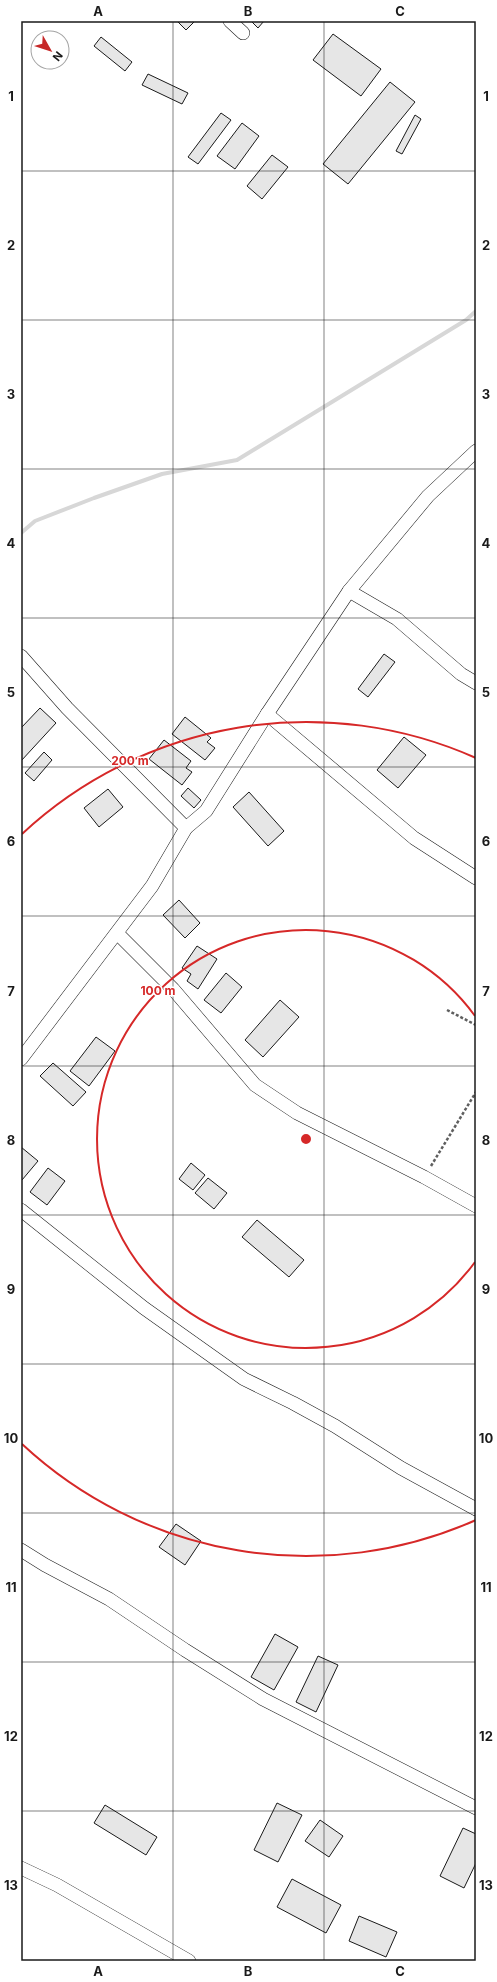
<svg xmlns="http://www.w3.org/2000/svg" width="497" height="1982" font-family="Inter,sans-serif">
	<rect width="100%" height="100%" fill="#fff"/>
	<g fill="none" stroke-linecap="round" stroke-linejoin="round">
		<path stroke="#d7d7d7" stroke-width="4" d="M21 533 35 521 94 498 162 474 237 460 466 320 476 311"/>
	</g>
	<g fill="#e6e6e6" stroke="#1a1a1a">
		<path d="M177 21H195L186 30Z"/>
		<path d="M251 21H264L258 28Z"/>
		<path d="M333 34 381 69 361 96 313 60Z"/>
		<path d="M101 37 132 62 125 71 94 46Z"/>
		<path d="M148 74 188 93 182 104 142 85Z"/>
		<path d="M390 82 415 102 348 184 323 164Z"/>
		<path d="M221 113 231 120 198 164 188 157Z"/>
		<path d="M415 115 421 119 402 154 396 151Z"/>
		<path d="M242 123 259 136 235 169 217 156Z"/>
		<path d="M272 155 288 167 262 199 247 186Z"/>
		<path d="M384 654 395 662 368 697 358 689Z"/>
		<path d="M40 708 56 723 21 761V728Z"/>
		<path d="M185 717 211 738 207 742 215 748 205 760 172 734Z"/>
		<path d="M404 737 426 755 398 788 377 770Z"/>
		<path d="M164 740 191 761 186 768 192 772 182 785 149 759Z"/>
		<path d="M44 752 52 760 34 781 25 773Z"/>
		<path d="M188 788 201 800 194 808 181 796Z"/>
		<path d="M108 789 123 807 99 827 84 808Z"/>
		<path d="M249 792 284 831 268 846 233 807Z"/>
		<path d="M179 900 200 923 185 938 163 915Z"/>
		<path d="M197 946 217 959 198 989 187 981 191 974 182 968Z"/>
		<path d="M226 973 242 987 221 1013 204 1000Z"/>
		<path d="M280 1000 299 1017 263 1057 245 1040Z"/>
		<path d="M96 1037 115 1051 89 1086 70 1071Z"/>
		<path d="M53 1063 86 1092 73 1106 40 1076Z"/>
		<path d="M21 1147 38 1161 22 1180 21 1179Z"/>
		<path d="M191 1163 205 1175 193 1190 179 1179Z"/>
		<path d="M48 1168 65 1181 47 1205 30 1192Z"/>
		<path d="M208 1178 227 1193 214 1209 195 1193Z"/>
		<path d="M257 1220 304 1260 289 1277 242 1237Z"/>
		<path d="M176 1524 201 1541 185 1565 159 1547Z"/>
		<path d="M275 1634 298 1647 274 1690 251 1677Z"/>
		<path d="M318 1656 338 1665 316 1712 296 1702Z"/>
		<path d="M277 1803 302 1815 278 1862 254 1850Z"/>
		<path d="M105 1805 157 1837 146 1855 94 1823Z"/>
		<path d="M320 1820 343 1836 329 1857 305 1841Z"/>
		<path d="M463 1828 476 1834V1863L464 1888 440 1876Z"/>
		<path d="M292 1879 341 1905 326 1933 277 1907Z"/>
		<path d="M359 1916 397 1932 386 1957 349 1941Z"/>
	</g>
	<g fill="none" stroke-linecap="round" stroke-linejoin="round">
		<defs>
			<g id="street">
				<path d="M230 21 243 33"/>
				<path d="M349 591 397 619 461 674 476 683"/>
				<path d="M21 656 67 708 186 828"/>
				<path d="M267 714 414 838 476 878"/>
				<path d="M117 933 173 989 255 1085 297 1113 424 1177 476 1206"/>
				<path d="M21 1059 152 886 186 828 206 811 267 714 349 591 428 496 476 451"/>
				<path d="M21 1210 144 1308 244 1379 293 1403 335 1426 401 1468 476 1509"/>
				<path d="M21 1550 45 1565 109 1599 185 1650 263 1699 476 1808"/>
				<path d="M21 1868 57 1885 189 1961"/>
			</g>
		</defs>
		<use href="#street" stroke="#1a1a1a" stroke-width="14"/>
		<g stroke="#5f5f5f" stroke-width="2.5" stroke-dasharray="3 2" stroke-linecap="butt">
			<path d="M447 1010 476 1025"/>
			<path d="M431 1166 476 1092"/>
		</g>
		<use href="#street" stroke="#fff" stroke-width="13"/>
	</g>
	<path fill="none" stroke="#1a1a1a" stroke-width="1" stroke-opacity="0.55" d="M173 21V1961M324 21V1961M21 171H476M21 320H476M21 469H476M21 618H476M21 767H476M21 916H476M21 1066H476M21 1215H476M21 1364H476M21 1513H476M21 1662H476M21 1811H476"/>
	<g fill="none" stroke="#d62828" stroke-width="2">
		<path d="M475 1262A209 209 0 1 1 475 1016"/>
		<path d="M476 1520A417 417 0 0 1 22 1444M22 834A417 417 0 0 1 476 758"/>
	</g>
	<circle cx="306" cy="1139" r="6" fill="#d62828" stroke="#fff" stroke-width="2"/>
	<g font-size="12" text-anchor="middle" font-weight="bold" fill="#d62828" stroke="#fff" stroke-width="3" stroke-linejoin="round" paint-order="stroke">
		<text x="130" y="765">200 m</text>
		<text x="158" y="995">100 m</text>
	</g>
	<rect width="497" height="1982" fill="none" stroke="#ffffff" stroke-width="44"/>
	<g transform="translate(50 50) rotate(129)"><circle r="19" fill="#ffffff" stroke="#a3a3a3"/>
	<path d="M0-3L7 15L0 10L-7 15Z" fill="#c62828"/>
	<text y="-6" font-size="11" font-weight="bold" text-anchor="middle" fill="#1a1a1a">N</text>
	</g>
	<rect x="22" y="22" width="453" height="1938" fill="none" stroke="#1a1a1a" stroke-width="1.5"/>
	<g font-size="13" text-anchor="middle" font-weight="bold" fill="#1a1a1a">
		<text x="98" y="16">A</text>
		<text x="248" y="16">B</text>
		<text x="400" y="16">C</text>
		<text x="11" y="101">1</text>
		<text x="486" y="101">1</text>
		<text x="11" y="250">2</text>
		<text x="486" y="250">2</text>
		<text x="11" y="399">3</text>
		<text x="486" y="399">3</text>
		<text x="11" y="548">4</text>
		<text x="486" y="548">4</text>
		<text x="11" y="697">5</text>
		<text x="486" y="697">5</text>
		<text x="11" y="846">6</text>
		<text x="486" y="846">6</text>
		<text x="11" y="996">7</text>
		<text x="486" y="996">7</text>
		<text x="11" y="1145">8</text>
		<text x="486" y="1145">8</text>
		<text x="11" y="1294">9</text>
		<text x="486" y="1294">9</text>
		<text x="11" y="1443">10</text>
		<text x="486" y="1443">10</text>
		<text x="11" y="1592">11</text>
		<text x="486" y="1592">11</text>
		<text x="11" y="1741">12</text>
		<text x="486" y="1741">12</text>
		<text x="11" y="1890">13</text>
		<text x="486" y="1890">13</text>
		<text x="98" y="1976">A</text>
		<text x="248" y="1976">B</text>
		<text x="400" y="1976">C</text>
	</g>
</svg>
